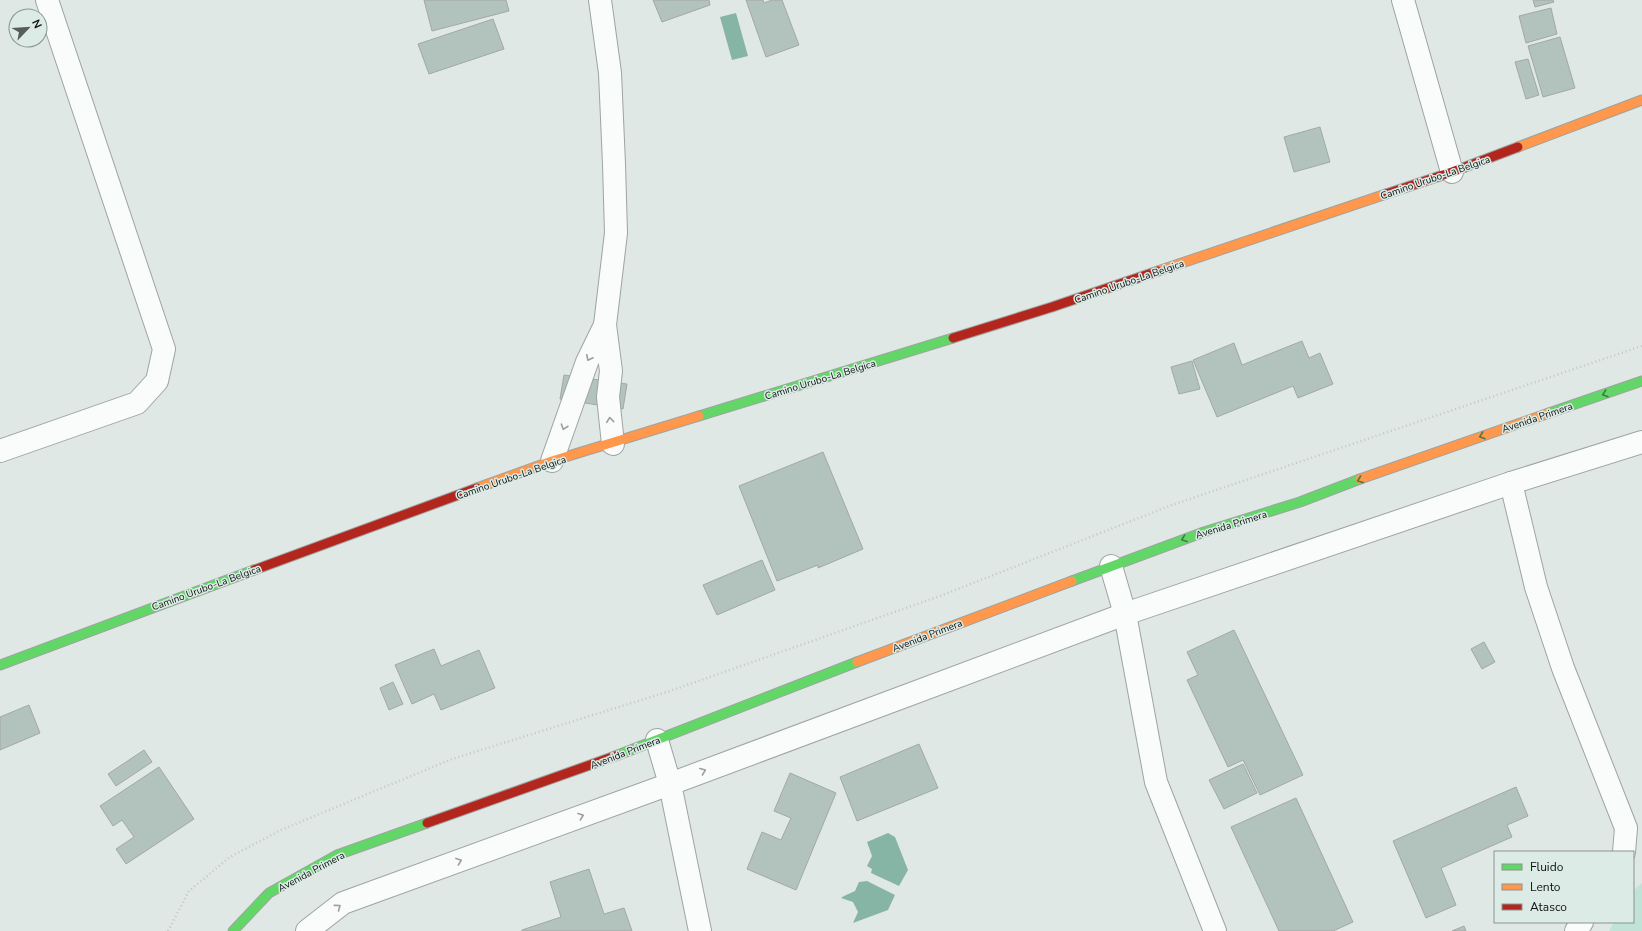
<svg xmlns="http://www.w3.org/2000/svg" width="1642" height="931" font-family="'Nunito Sans',sans-serif">
	<rect width="100%" height="100%" fill="#e0e8e5"/>
	<path fill="#c1e3d7" d="M1642 883V931H1609L1614 922H1633V891Z"/>
	<g fill="#86b4a5">
		<path d="M736 13 748 56 732 60 720 17Z"/>
		<path d="M888 833 895 837 908 870 899 886 871 873 872 869 867 866 872 856 867 842Z"/>
		<path d="M867 881 895 895 888 910 853 923 858 912 853 902 841 898 844 896 855 891 859 882Z"/>
	</g>
	<g fill="#b2c2bd" stroke="#a2a8a6">
		<path d="M424 0H506L509 11 432 31Z"/>
		<path d="M653 0H709L710 5 662 22Z"/>
		<path d="M746 0H763L764 3 772 0H782L799 45 766 57Z"/>
		<path d="M1533 0H1553L1554 2 1535 7Z"/>
		<path d="M1551 8 1557 34 1526 43 1519 16Z"/>
		<path d="M493 19 504 49 429 74 418 44Z"/>
		<path d="M1560 37 1575 88 1543 97 1528 46Z"/>
		<path d="M1528 59 1539 95 1526 99 1515 62Z"/>
		<path d="M1320 127 1330 162 1294 172 1284 137Z"/>
		<path d="M1302 341 1309 358 1320 353 1333 384 1298 398 1293 386 1217 417 1193 360 1234 343 1242 365Z"/>
		<path d="M1192 361 1200 389 1179 394 1171 367Z"/>
		<path d="M564 375 627 384 623 409 560 399Z"/>
		<path d="M823 452 863 549 818 568V565L777 581 739 486Z"/>
		<path d="M762 560 775 590 717 615 703 585Z"/>
		<path d="M1234 630 1303 775 1260 795 1243 760 1228 767 1187 680 1198 675 1187 652Z"/>
		<path d="M1484 642 1495 662 1482 669 1471 649Z"/>
		<path d="M434 649 441 666 479 650 495 688 441 710 434 694 412 704 395 665Z"/>
		<path d="M393 682 403 704 389 710 380 688Z"/>
		<path d="M29 705 40 733 0 750V717Z"/>
		<path d="M919 744 938 788 857 821 840 777Z"/>
		<path d="M144 750 152 762 116 786 108 774Z"/>
		<path d="M1243 764 1257 793 1224 809 1209 780Z"/>
		<path d="M159 767 194 819 126 864 116 849 134 837 122 820 113 826 100 806Z"/>
		<path d="M790 773 836 793 796 890 747 869 762 832 781 840 791 818 774 811Z"/>
		<path d="M1516 787 1528 816 1507 825 1512 837 1441 868 1456 905 1426 918 1393 841Z"/>
		<path d="M1296 798 1353 922 1333 931H1279L1231 827Z"/>
		<path d="M589 869 604 914 624 908 632 931H522V930L561 917 550 882Z"/>
		<path d="M1464 926 1466 931H1452Z"/>
	</g>
	<g fill="none" stroke-linecap="round" stroke-linejoin="round">
		<defs>
			<g id="street">
				<path d="M600 0 610 73 614 164 616 233 605 325 611 371 608 397 613 444"/>
				<path d="M1403 0 1452 172"/>
				<path d="M0 451 137 403 157 381 164 349 47 0"/>
				<path d="M552 461 587 362 605 325"/>
				<path d="M1511 483 1536 587 1563 668 1626 828 1624 852"/>
				<path d="M1111 566 1125 614 1156 782 1215 931"/>
				<path d="M657 740 670 784 700 931"/>
				<path d="M307 931 343 903 670 784 1125 614 1511 483 1642 442"/>
				<path d="M1576 931 1582 922"/>
			</g>
			<g id="fast">
				<path d="M1549 413 1642 381"/>
				<path d="M699 416 953 338"/>
				<path d="M1072 581 1204 532 1300 502 1360 479"/>
				<path d="M0 665 254 570"/>
				<path d="M618 755 857 662"/>
				<path d="M233 931 269 893 337 855 427 823"/>
			</g>
			<g id="slow">
				<path d="M1518 147 1642 100"/>
				<path d="M1158 271 1386 194"/>
				<path d="M1360 479 1549 413"/>
				<path d="M477 488 552 461 699 416"/>
				<path d="M857 662 1072 581"/>
			</g>
			<g id="jam">
				<path d="M1386 194 1452 172 1518 147"/>
				<path d="M953 338 1052 307 1158 271"/>
				<path d="M254 570 477 488"/>
				<path d="M427 823 618 755"/>
			</g>
		</defs>
		<use href="#street" stroke="#9da4a1" stroke-width="24"/>
		<use href="#fast" stroke="#9da4a1" stroke-width="11"/>
		<use href="#slow" stroke="#9da4a1" stroke-width="11"/>
		<use href="#jam" stroke="#9da4a1" stroke-width="11"/>
		<path stroke="#c3c6c5" stroke-width="2.5" stroke-dasharray="1 3" stroke-linecap="butt" d="M168 931 189 891 230 857 281 830 452 759 667 692 940 596 1172 505 1642 346"/>
		<use href="#street" stroke="#fafcfb" stroke-width="22"/>
		<use href="#fast" stroke="#63d668" stroke-width="9"/>
		<use href="#slow" stroke="#ff974d" stroke-width="9"/>
		<use href="#jam" stroke="#b3261e" stroke-width="9"/>
	</g>
	<defs><path id="oneway-chevron" d="M-2-3.5L2.5 0L-2 3.5" fill="none" stroke-width="1.6" stroke-linecap="round" stroke-linejoin="round"/></defs>
	<g stroke="#9b9e9d">
		<use href="#oneway-chevron" transform="translate(589 358) rotate(116)"/>
		<use href="#oneway-chevron" transform="translate(610 420) rotate(-96)"/>
		<use href="#oneway-chevron" transform="translate(564 427) rotate(109)"/>
		<use href="#oneway-chevron" transform="translate(703 771) rotate(-21)"/>
		<use href="#oneway-chevron" transform="translate(581 816) rotate(-20)"/>
		<use href="#oneway-chevron" transform="translate(459 861) rotate(-20)"/>
		<use href="#oneway-chevron" transform="translate(338 907) rotate(-37)"/>
	</g>
	<g stroke="#3c7e40">
		<use href="#oneway-chevron" transform="translate(1605 394) rotate(161)"/>
		<use href="#oneway-chevron" transform="translate(1482 436) rotate(161)"/>
		<use href="#oneway-chevron" transform="translate(1360 480) rotate(159)"/>
		<use href="#oneway-chevron" transform="translate(1184 539) rotate(160)"/>
	</g>
	<g text-anchor="middle" stroke-width="3" stroke-linejoin="round" paint-order="stroke">
		<g font-size="10" fill="#0d1210" stroke="#dcebe6">
			<text transform="translate(1435 177) rotate(-19)" y="4">Camino Urubo-La Belgica</text>
			<text transform="translate(1129 281) rotate(-19)" y="4">Camino Urubo-La Belgica</text>
			<text transform="translate(820 379) rotate(-17)" y="4">Camino Urubo-La Belgica</text>
			<text transform="translate(1537 417) rotate(-19)" y="4">Avenida Primera</text>
			<text transform="translate(511 477) rotate(-19)" y="4">Camino Urubo-La Belgica</text>
			<text transform="translate(1231 524) rotate(-17)" y="4">Avenida Primera</text>
			<text transform="translate(206 587) rotate(-20)" y="4">Camino Urubo-La Belgica</text>
			<text transform="translate(927 635) rotate(-21)" y="4">Avenida Primera</text>
			<text transform="translate(625 752) rotate(-21)" y="4">Avenida Primera</text>
			<text transform="translate(311 871) rotate(-28)" y="4">Avenida Primera</text>
		</g>
	</g>
	<rect x="1494" y="851" width="140" height="72" fill="#dcebe6" stroke="#899490"/>
	<rect x="1502" y="864" width="20" height="6" fill="#63d668" stroke="#899490"/>
	<text x="1530" y="871" font-size="12" fill="#0d1210">Fluido</text>
	<rect x="1502" y="884" width="20" height="6" fill="#ff974d" stroke="#899490"/>
	<text x="1530" y="891" font-size="12" fill="#0d1210">Lento</text>
	<rect x="1502" y="904" width="20" height="6" fill="#b3261e" stroke="#899490"/>
	<text x="1530" y="911" font-size="12" fill="#0d1210">Atasco</text>
	<g transform="translate(28 28) rotate(65)"><circle r="19" fill="#dcebe6" stroke="#899490"/>
	<path d="M0-3L7 15L0 10L-7 15Z" fill="#575d5b"/>
	<text y="-6" font-size="11" font-weight="bold" text-anchor="middle" fill="#0d1210">N</text>
	</g>
</svg>
